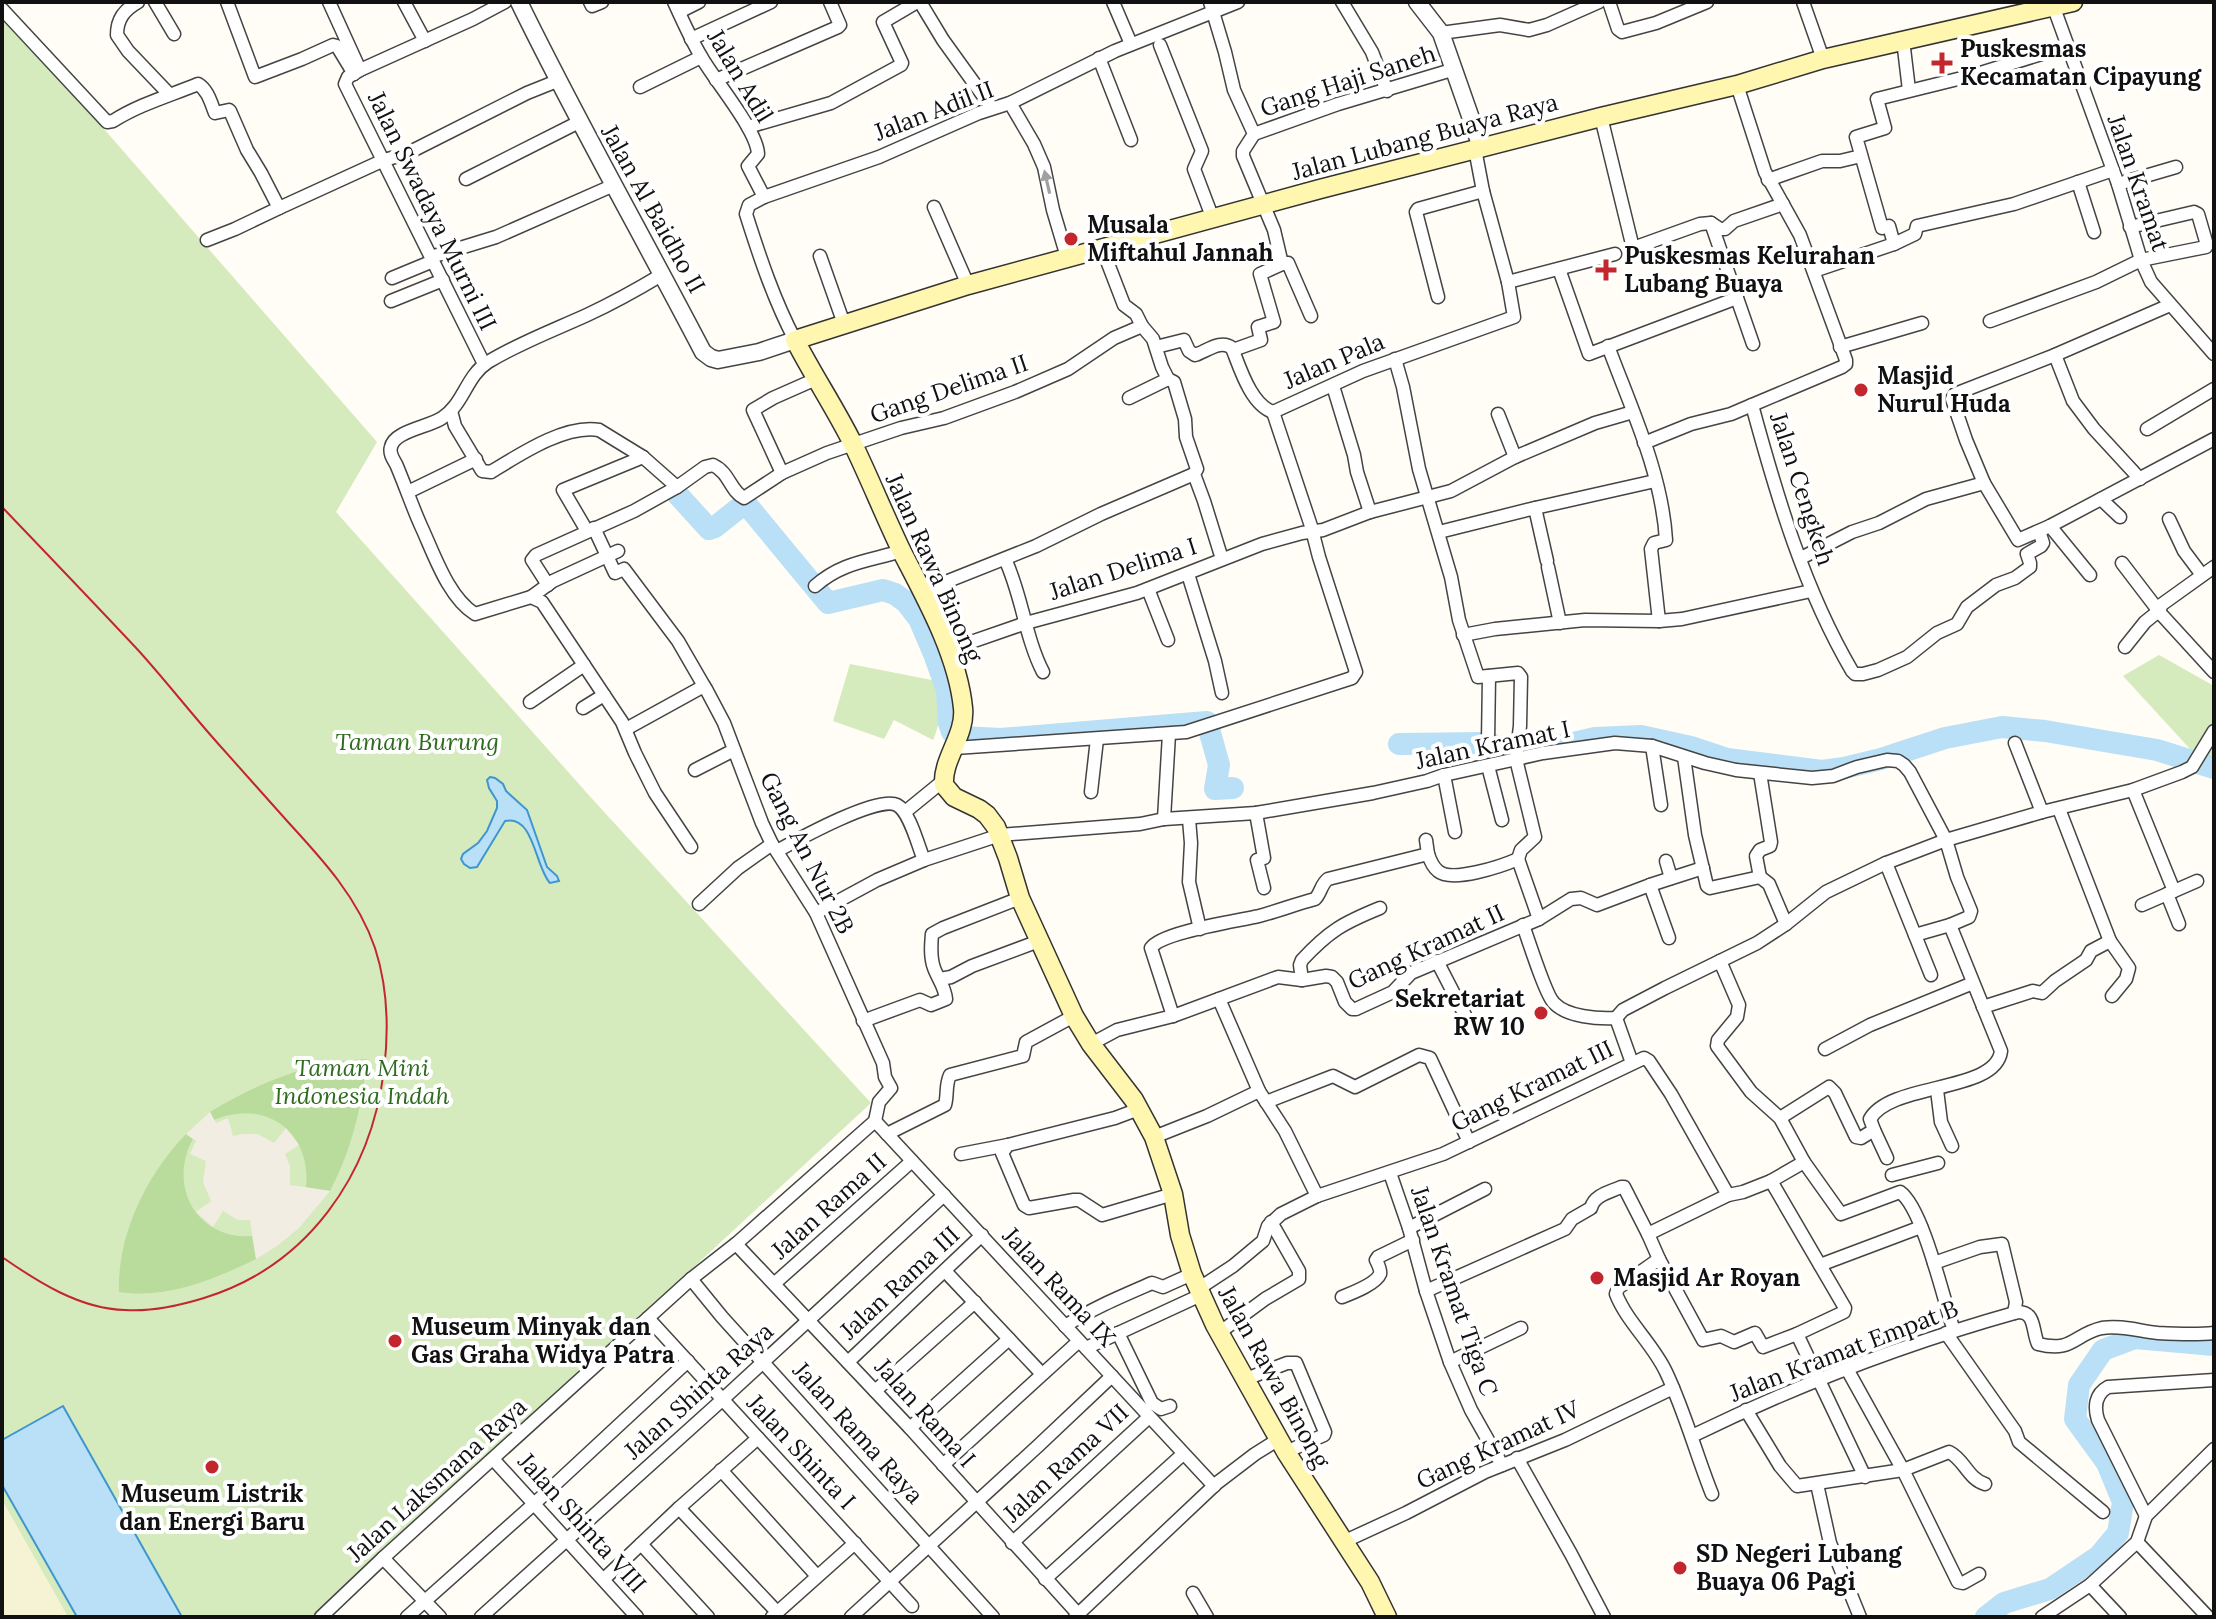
<svg xmlns="http://www.w3.org/2000/svg" width="2216" height="1619" font-family="Lora,serif">
	<rect width="100%" height="100%" fill="#fffdf5"/>
	<path fill="#f6f3d4" d="M2 1500 68 1617H2Z"/>
	<g fill="#d5ebbd">
		<path d="M2 12 377 442 336 512 595 802 871 1103 316 1617H68L2 1500Z"/>
		<path d="M2159 655 2214 686V775L2123 676Z"/>
		<path d="M850 664 937 681C941 703 942 720 933 740L894 720 884 739 833 721Z"/>
	</g>
	<g fill="#b9dc9c">
		<path d="M367 1059C362 1106 352 1149 330 1191L306 1187C312 1132 265 1098 214 1120L210 1112C258 1083 310 1061 367 1059Z"/>
		<path d="M186 1134 193 1139C167 1186 197 1240 252 1236L256 1259C213 1280 167 1299 119 1292 117 1235 147 1174 186 1134Z"/>
	</g>
	<path fill="#f1ede2" d="M210 1112 216 1123 228 1118 233 1136 243 1134H258L274 1143 286 1128 299 1145 285 1154 290 1166V1185L330 1191 299 1228 277 1246 256 1259 250 1220H238L223 1211 213 1227 196 1212 211 1201 203 1182 206 1161 190 1154 196 1141 186 1134Z"/>
	<g fill="#b9e0f7" stroke="#3f96cf" stroke-width="2">
		<path d="M490 777 495 778 503 784 506 791 527 810 547 867 557 876 559 881 550 883C535 867 534 814 505 821L477 867 470 868 464 864 461 859 463 854 478 843 487 831 497 808V801L489 788 487 780Z"/>
		<path d="M63 1406 182 1617H77L2 1485V1440Z"/>
	</g>
	<g fill="none" stroke-linecap="round" stroke-linejoin="round">
		<g stroke="#b9e0f7" stroke-width="22">
			<path d="M678 495 709 529 715 527 744 504 747 505 828 603 883 590 895 594 906 602 919 619 934 654 947 690 949 723 952 732 961 737 1001 739 1207 722 1219 765 1215 789 1233 788"/>
			<path d="M1399 744 1483 743 1518 750 1565 745 1595 738 1641 736 1691 747 1727 759 1822 771 1844 768 1881 759 1945 738 2002 727 2045 731 2157 750 2214 768"/>
			<path d="M1986 1617 2004 1603 2050 1589 2099 1556 2118 1533 2123 1502 2107 1463 2075 1419 2079 1385 2103 1350 2135 1338 2214 1345"/>
		</g>
		<defs>
			<g id="minor">
				<path d="M138 2C124 10 117 19 117 35L128 51 169 94"/>
				<path d="M155 2 174 34"/>
				<path d="M227 2 255 77 302 59 333 45 337 46 354 74"/>
				<path d="M329 2 360 70"/>
				<path d="M404 2 425 41"/>
				<path d="M590 2 592 6 602 2"/>
				<path d="M674 2C683 21 691 40 702 58 715 81 757 130 758 154L748 166 764 197"/>
				<path d="M920 2 943 40 992 108"/>
				<path d="M1113 2 1131 44"/>
				<path d="M1210 2 1225 52 1234 90 1254 134 1243 151V156L1274 230 1282 264 1260 274 1274 322 1258 327 1261 340 1233 350"/>
				<path d="M1342 2 1372 52 1387 91"/>
				<path d="M1609 2 1618 29 1622 32 1656 23 1707 2"/>
				<path d="M1803 2 1823 59"/>
				<path d="M2054 8 2118 184 2141 260 2151 282 2214 354"/>
				<path d="M2 9 107 122 113 121C140 104 169 96 198 84 208 90 211 103 215 113L229 110 230 111 247 150 261 173 279 208 384 160 406 154 527 93 557 81"/>
				<path d="M679 12 699 2"/>
				<path d="M1441 33 1500 25 1529 30 1547 25 1599 2"/>
				<path d="M691 39 771 2"/>
				<path d="M1903 40 1909 90"/>
				<path d="M1160 45 1202 151 1194 169 1213 219"/>
				<path d="M1099 58 1131 140"/>
				<path d="M716 80 838 27 840 25 830 2"/>
				<path d="M1737 85 1765 172 1800 235 1846 360V364L1842 367 1752 405C1777 497 1804 589 1852 671L1855 674H1863L1878 670 1907 657 1937 633 1957 624 1967 607 1996 585 2015 578 2030 567V563L2027 554 2041 546 2043 543 2039 531"/>
				<path d="M640 87 701 57"/>
				<path d="M1010 103 1034 144 1044 167 1053 210 1067 257"/>
				<path d="M1601 117 1632 244 1636 247 1700 224 1711 223 1720 229H1725L1734 221 1783 204"/>
				<path d="M748 127 831 103 901 65 902 63 883 22 917 2"/>
				<path d="M1254 134 1338 104 1455 69"/>
				<path d="M466 179 579 122"/>
				<path d="M1768 180 1822 161H1840L1861 156"/>
				<path d="M2078 182 2094 232"/>
				<path d="M2118 184 2176 167"/>
				<path d="M934 207 968 285"/>
				<path d="M1711 223 1753 344"/>
				<path d="M207 240 235 229 279 208"/>
				<path d="M1894 244 1889 226 1882 228 1856 137 1885 128 1877 99 1974 75 2067 46"/>
				<path d="M1102 248 1124 305 1136 314 1142 326 1153 339 1162 367 1168 379 1174 382 1185 419 1186 437 1197 469 1194 474 1204 501 1222 559"/>
				<path d="M820 256 844 324"/>
				<path d="M431 257 496 237 614 185"/>
				<path d="M1282 264 1288 263 1311 316"/>
				<path d="M1559 269 1589 354 1737 298"/>
				<path d="M1814 271 1894 244 1915 234 1917 226 2014 204 2113 170"/>
				<path d="M663 274C638 289 613 303 587 315 554 330 519 343 488 362 466 376 464 404 442 418 429 427 394 431 391 447 389 453 393 459 396 464 405 485 412 506 421 526 434 554 448 597 475 614L531 597 542 602 622 722 635 753 655 793 691 847"/>
				<path d="M392 278 433 261"/>
				<path d="M1508 282 1615 254"/>
				<path d="M1438 297 1416 212 1418 209 1483 191"/>
				<path d="M391 301 443 280"/>
				<path d="M2170 305 2055 355 1955 394 1952 399 1966 440 1984 483 2018 540 2050 526 2214 439"/>
				<path d="M1990 321 2096 282 2141 260 2206 247 2207 245 2198 214 2194 212 2130 227"/>
				<path d="M795 340C774 300 760 258 746 214L749 205 764 197 879 157 979 113 1010 103 1115 51 1238 2"/>
				<path d="M1608 346C1631 408 1662 473 1666 540L1654 543 1651 549 1659 621"/>
				<path d="M1156 347 1184 340 1189 351 1195 355C1207 351 1221 339 1232 348 1240 368 1251 405 1273 412"/>
				<path d="M1840 347 1922 323"/>
				<path d="M2055 355 2073 401 2094 429 2140 479"/>
				<path d="M1395 359 1403 387 1419 469 1451 577 1459 620 1478 677 1518 673 1521 677 1520 726 1516 759 1535 837 1521 850 1518 859"/>
				<path d="M484 364 345 84 348 77 360 70 473 19 505 2"/>
				<path d="M1333 386 1354 455 1357 472 1370 512"/>
				<path d="M1129 398 1168 379"/>
				<path d="M451 411 455 426 482 471 491 472C519 455 565 424 599 430L643 457 677 487 705 467 713 465C730 473 730 491 744 498L782 473 827 453 901 428 944 418 1015 392 1068 369 1114 338 1142 326"/>
				<path d="M1498 414 1515 457"/>
				<path d="M2147 429 2214 389"/>
				<path d="M1644 443 1691 424 1731 414 1752 405"/>
				<path d="M782 473 753 410 773 398 816 379"/>
				<path d="M408 492 476 459"/>
				<path d="M2101 499 2120 517"/>
				<path d="M1535 508 1655 481"/>
				<path d="M2169 519 2184 551 2202 575"/>
				<path d="M2050 526 2090 575"/>
				<path d="M594 528 615 573 624 569 678 641 704 686"/>
				<path d="M587 531 563 490 643 457"/>
				<path d="M1439 532 1535 508 1547 561"/>
				<path d="M1801 558 1852 532 1879 523 1926 499 1984 483"/>
				<path d="M1005 559C1022 595 1025 637 1043 672"/>
				<path d="M2122 563 2161 614 2214 672"/>
				<path d="M1548 567 1560 623"/>
				<path d="M1188 574 1215 661 1222 693"/>
				<path d="M548 585 532 560 536 555 634 511 677 487"/>
				<path d="M815 586C842 562 869 561 902 551"/>
				<path d="M1148 589 1168 640"/>
				<path d="M923 591 1036 546 1101 514 1194 474"/>
				<path d="M531 597 553 581 618 551"/>
				<path d="M1463 635 1495 629 1585 620 1659 621 1682 619 1811 591"/>
				<path d="M2125 647 2145 622 2160 610 2161 605 2214 567"/>
				<path d="M948 650 1026 623 1137 593 1262 544 1302 533 1323 530 1370 512 1451 491 1515 457 1595 423 1633 412"/>
				<path d="M1489 676 1488 742 1490 744 1518 745"/>
				<path d="M530 702 584 665"/>
				<path d="M583 708 604 695"/>
				<path d="M626 729 704 686 706 689 724 723 762 823 772 844 816 913 883 1063 885 1077 891 1088 879 1102 875 1121"/>
				<path d="M2015 743 2042 812"/>
				<path d="M1652 746 1661 805"/>
				<path d="M955 748 1186 732 1352 678 1356 672 1319 557 1311 526 1273 412 1363 371 1514 317 1508 282 1483 191 1475 149"/>
				<path d="M1684 757 1695 835 1707 886 1710 888 1760 877"/>
				<path d="M1488 766 1502 820"/>
				<path d="M695 770 734 750"/>
				<path d="M1444 775 1455 832"/>
				<path d="M2133 790 2174 891"/>
				<path d="M1091 792 1097 739"/>
				<path d="M2059 809 2110 941 2129 968 2126 979 2112 996"/>
				<path d="M905 812 943 781"/>
				<path d="M1256 813 1264 858 1257 860 1264 888"/>
				<path d="M1164 819 1169 734"/>
				<path d="M1189 819 1191 843 1189 882 1200 929"/>
				<path d="M777 851C797 840 878 795 897 805 910 812 918 846 924 860"/>
				<path d="M1428 854C1430 860 1433 867 1438 871 1452 883 1502 866 1518 859L1539 919"/>
				<path d="M1666 861 1671 878"/>
				<path d="M1886 863 1931 975"/>
				<path d="M1760 877 1756 856 1760 850 1770 846 1771 842 1760 773"/>
				<path d="M1760 877 1769 884 1786 924"/>
				<path d="M1650 885 1669 938"/>
				<path d="M2167 894 2179 924"/>
				<path d="M699 904 738 868 772 844"/>
				<path d="M2142 905 2197 881"/>
				<path d="M816 913 877 880 924 860 1000 835 1140 824 1164 819 1256 813 1373 793 1427 781 1444 775 1543 753 1615 743 1652 746 1705 763 1736 770 1812 778 1833 776 1857 767 1887 760 1898 761 1904 765 1910 772 1946 840 1957 877 1971 911 1969 917 1950 925 2001 1051C1996 1093 1891 1082 1870 1119L1874 1130 1861 1138 1856 1137 1835 1093 1829 1087 1780 1118"/>
				<path d="M1523 925C1528 939 1546 996 1554 1003 1567 1017 1598 1019 1616 1018"/>
				<path d="M1915 935 1950 925"/>
				<path d="M1437 961 1469 1023"/>
				<path d="M940 979 951 977 972 966 1039 941"/>
				<path d="M1302 980 1300 965 1302 960C1329 931 1343 923 1380 908"/>
				<path d="M1219 999 1259 1091 1285 1131 1317 1196"/>
				<path d="M1983 1007 2033 991 2042 993 2055 981 2086 960 2091 951 2110 941"/>
				<path d="M1173 1016 1151 948C1161 932 1238 921 1259 916 1278 911 1296 904 1315 899 1321 893 1321 884 1328 879L1428 854 1426 840"/>
				<path d="M1616 1018 1623 1010 1665 988 1757 943 1786 924 1826 892 1886 863 1946 840 2042 812 2133 790 2182 772 2192 767 2214 731"/>
				<path d="M1616 1018 1632 1063"/>
				<path d="M863 1021 920 1000 931 1005 946 999C945 987 938 979 934 968 930 957 931 945 932 934L943 928 1020 898"/>
				<path d="M1091 1044 1117 1030 1173 1016 1278 977 1302 980 1326 976 1332 977 1337 982 1345 1002 1352 1009H1356L1393 992 1411 973 1539 919 1571 899 1581 898 1597 905 1650 885 1703 868"/>
				<path d="M1825 1049 1870 1025 1973 983"/>
				<path d="M1937 1090 1941 1122 1952 1146"/>
				<path d="M1266 1102 1333 1076 1355 1087 1419 1055 1430 1058 1469 1142"/>
				<path d="M1139 1109 1115 1118 1008 1145 1002 1153 1024 1205 1029 1208 1074 1200H1079L1102 1215 1173 1194"/>
				<path d="M1874 1130 1887 1158"/>
				<path d="M887 1134 945 1105C948 1094 945 1086 950 1075L1023 1056 1026 1042 1074 1016"/>
				<path d="M1154 1137 1207 1116 1259 1091"/>
				<path d="M961 1154 1008 1145"/>
				<path d="M1804 1162 1841 1214 1900 1192C1923 1208 1944 1301 1954 1331"/>
				<path d="M1390 1173 1409 1228 1426 1291 1450 1362 1471 1410 1502 1465"/>
				<path d="M1892 1175 1938 1163"/>
				<path d="M1771 1181 1845 1308 1844 1312 1797 1334"/>
				<path d="M1409 1228 1485 1189"/>
				<path d="M736 1244 910 1428 1078 1614"/>
				<path d="M1659 1259 1703 1340 1721 1336 1734 1342 1755 1333 1763 1347 1797 1334 1865 1477"/>
				<path d="M1934 1263 1980 1247 2002 1244 2016 1302 2014 1313"/>
				<path d="M1820 1265 1921 1227"/>
				<path d="M945 1271 1042 1374"/>
				<path d="M691 1279 722 1317 993 1617"/>
				<path d="M775 1283 912 1161"/>
				<path d="M1198 1289 1233 1266 1263 1241 1268 1226 1281 1214 1317 1196 1443 1154 1644 1058 1649 1061 1671 1094 1728 1195"/>
				<path d="M1426 1291 1565 1229 1572 1219 1591 1208C1594 1195 1610 1192 1621 1187H1624L1648 1234"/>
				<path d="M1342 1297C1352 1293 1376 1284 1380 1274 1381 1270 1378 1264 1376 1260L1378 1257 1413 1240"/>
				<path d="M648 1318 912 1606"/>
				<path d="M1065 1326C1093 1308 1122 1296 1152 1283L1163 1287 1192 1274"/>
				<path d="M1118 1333 1152 1403 1161 1409 1170 1406"/>
				<path d="M1219 1333 1265 1299 1299 1279V1271L1271 1222"/>
				<path d="M1946 1333 2015 1431 2019 1442 2103 1512"/>
				<path d="M1086 1348 1201 1295"/>
				<path d="M848 1362 982 1235"/>
				<path d="M1450 1362 1521 1328"/>
				<path d="M1847 1369 1903 1470 1958 1582 1963 1583 1979 1574"/>
				<path d="M1246 1379 1287 1363H1296L1325 1432 1324 1435 1286 1452"/>
				<path d="M875 1391 975 1302"/>
				<path d="M1746 1410 1780 1466 1797 1486 1903 1470 1949 1452C1964 1459 1968 1479 1985 1484"/>
				<path d="M910 1428 1009 1339"/>
				<path d="M1692 1436C1797 1385 1907 1343 2018 1312 2036 1312 2032 1331 2038 1344 2073 1353 2074 1334 2102 1328 2121 1325 2139 1331 2158 1333 2176 1334 2196 1335 2214 1333"/>
				<path d="M1517 1458 1571 1554 1604 1617"/>
				<path d="M493 1459 637 1617"/>
				<path d="M943 1465 1079 1341"/>
				<path d="M721 1470 817 1576"/>
				<path d="M1817 1484 1830 1543 1860 1617"/>
				<path d="M1712 1494C1696 1454 1685 1412 1666 1372 1653 1344 1627 1322 1616 1294L1618 1288 1659 1259 1648 1234 1728 1195 1743 1192 1771 1181 1804 1162 1780 1118 1751 1092 1717 1046 1718 1040 1737 1017 1739 1005 1720 961"/>
				<path d="M679 1508 777 1612"/>
				<path d="M2146 1516 2098 1420C2094 1407 2095 1394 2108 1387L2214 1380"/>
				<path d="M1343 1542 1406 1513 1485 1472 1565 1440 1673 1388"/>
				<path d="M2137 1542 2208 1617"/>
				<path d="M1012 1543 1149 1417"/>
				<path d="M641 1544 708 1617"/>
				<path d="M383 1558 440 1617"/>
				<path d="M604 1579 679 1508 758 1438"/>
				<path d="M1045 1579 1183 1454"/>
				<path d="M2090 1585 2120 1617"/>
				<path d="M1193 1593 1207 1617"/>
				<path d="M321 1617 383 1558 691 1279 737 1243 875 1121 1214 1486"/>
				<path d="M407 1617 535 1503 688 1361"/>
				<path d="M481 1617 722 1400 944 1195"/>
				<path d="M772 1617 855 1543"/>
				<path d="M851 1617 1039 1445 1112 1376"/>
				<path d="M1075 1617 1217 1483 1255 1454 1279 1439"/>
				<path d="M2042 1617 2090 1585 2137 1542 2146 1516 2214 1449"/>
			</g>
			<g id="tertiary">
				<path d="M519 2C577 121 642 235 703 352L711 358 718 360 759 352 795 340"/>
				<path d="M1417 2 1441 33 1481 147"/>
			</g>
			<path id="secondary" d="M1387 1617 1370 1582 1286 1452 1215 1325 1192 1274 1180 1235 1173 1194 1154 1137 1134 1100 1091 1044 1074 1016 1020 898 1008 858 996 827 987 815 979 809 954 797 944 785C942 759 966 735 963 708 958 656 927 600 903 554 885 517 870 479 852 442 835 408 813 375 795 340L968 285 1320 189 1601 117 1737 85 1823 59 2073 2"/>
		</defs>
		<use href="#minor" stroke="#444" stroke-width="15"/>
		<use href="#tertiary" stroke="#444" stroke-width="19"/>
		<use href="#secondary" stroke="#333" stroke-width="21"/>
		<use href="#minor" stroke="#fff" stroke-width="12"/>
		<use href="#tertiary" stroke="#fff" stroke-width="16"/>
		<use href="#secondary" stroke="#fff6b0" stroke-width="18"/>
		<path stroke="#c4262e" stroke-width="2" d="M2 507C47 554 93 602 138 650 167 682 193 716 222 748 244 773 266 797 288 822 323 860 358 898 375 948 388 988 389 1029 384 1070 371 1175 308 1266 204 1298 178 1306 152 1312 125 1310 80 1309 38 1282 2 1257"/>
	</g>
	<defs><path id="oneway-solid" d="M-6-.8H1V-3.2L6.5 0L1 3.2V.8H-6Z" transform="scale(2)"/></defs>
	<use fill="#a0a0a0" href="#oneway-solid" transform="translate(1047 182) rotate(-103)"/>
	<g fill="#c4262e" stroke="#fff" stroke-width="3">
		<path d="M1938 51h8v8h8v8h-8v8h-8v-8h-8v-8h8z"/>
		<circle cx="1071" cy="239" r="8"/>
		<path d="M1602 258h8v8h8v8h-8v8h-8v-8h-8v-8h8z"/>
		<circle cx="1861" cy="390" r="8"/>
		<circle cx="1541" cy="1013" r="8"/>
		<circle cx="1597" cy="1278" r="8"/>
		<circle cx="395" cy="1341" r="8"/>
		<circle cx="212" cy="1467" r="8"/>
		<circle cx="1680" cy="1568" r="8"/>
	</g>
	<g text-anchor="middle" stroke-width="8" stroke-linejoin="round" paint-order="stroke">
		<g font-size="24" font-weight="bold" fill="#111" stroke="#fff" text-anchor="start">
			<text x="1960" y="57">Puskesmas<tspan x="1960" dy="28">Kecamatan Cipayung</tspan></text>
			<text x="1087" y="233">Musala<tspan x="1087" dy="28">Miftahul Jannah</tspan></text>
			<text x="1624" y="264">Puskesmas Kelurahan<tspan x="1624" dy="28">Lubang Buaya</tspan></text>
			<text x="1877" y="384">Masjid<tspan x="1877" dy="28">Nurul Huda</tspan></text>
			<text x="1525" y="1007" text-anchor="end">Sekretariat<tspan x="1525" dy="28">RW 10</tspan></text>
			<text x="1613" y="1286">Masjid Ar Royan</text>
			<text x="411" y="1335">Museum Minyak dan<tspan x="411" dy="28">Gas Graha Widya Patra</tspan></text>
			<text x="212" y="1502" text-anchor="middle">Museum Listrik<tspan x="212" dy="28">dan Energi Baru</tspan></text>
			<text x="1696" y="1562">SD Negeri Lubang<tspan x="1696" dy="28">Buaya 06 Pagi</tspan></text>
		</g>
		<g font-size="24" fill="#111" stroke="#fff">
			<text transform="translate(740 76) rotate(59)" y="8">Jalan Adil</text>
			<text transform="translate(1348 81) rotate(-18)" y="8">Gang Haji Saneh</text>
			<text transform="translate(934 111) rotate(-21)" y="8">Jalan Adil II</text>
			<text transform="translate(1425 137) rotate(-15)" y="8">Jalan Lubang Buaya Raya</text>
			<text transform="translate(2138 183) rotate(71)" y="8">Jalan Kramat</text>
			<text transform="translate(653 209) rotate(61)" y="8">Jalan Al Baidho II</text>
			<text transform="translate(432 211) rotate(64)" y="8">Jalan Swadaya Murni III</text>
			<text transform="translate(1334 361) rotate(-23)" y="8">Jalan Pala</text>
			<text transform="translate(949 389) rotate(-19)" y="8">Gang Delima II</text>
			<text transform="translate(1802 489) rotate(72)" y="8">Jalan Cengkeh</text>
			<text transform="translate(934 568) rotate(66)" y="8">Jalan Rawa Binong</text>
			<text transform="translate(1123 569) rotate(-18)" y="8">Jalan Delima I</text>
			<text transform="translate(1493 745) rotate(-12)" y="8">Jalan Kramat I</text>
			<text transform="translate(807 853) rotate(63)" y="8">Gang An Nur 2B</text>
			<text transform="translate(1426 947) rotate(-25)" y="8">Gang Kramat II</text>
			<text transform="translate(1532 1086) rotate(-26)" y="8">Gang Kramat III</text>
			<text transform="translate(829 1206) rotate(-42)" y="8">Jalan Rama II</text>
			<text transform="translate(900 1283) rotate(-43)" y="8">Jalan Rama III</text>
			<text transform="translate(1059 1287) rotate(47)" y="8">Jalan Rama IX</text>
			<text transform="translate(1454 1291) rotate(71)" y="8">Jalan Kramat Tiga C</text>
			<text transform="translate(1844 1351) rotate(-21)" y="8">Jalan Kramat Empat B</text>
			<text transform="translate(1274 1377) rotate(61)" y="8">Jalan Rawa Binong</text>
			<text transform="translate(699 1391) rotate(-42)" y="8">Jalan Shinta Raya</text>
			<text transform="translate(925 1413) rotate(48)" y="8">Jalan Rama I</text>
			<text transform="translate(858 1433) rotate(48)" y="8">Jalan Rama Raya</text>
			<text transform="translate(1498 1445) rotate(-25)" y="8">Gang Kramat IV</text>
			<text transform="translate(801 1452) rotate(47)" y="8">Jalan Shinta I</text>
			<text transform="translate(1066 1463) rotate(-43)" y="8">Jalan Rama VII</text>
			<text transform="translate(437 1480) rotate(-42)" y="8">Jalan Laksmana Raya</text>
			<text transform="translate(582 1523) rotate(48)" y="8">Jalan Shinta VIII</text>
		</g>
		<g font-size="24" font-style="italic" fill="#2f6b1f" stroke="#fff">
			<text x="417" y="750">Taman Burung</text>
			<text x="362" y="1076">Taman Mini<tspan x="362" dy="28">Indonesia Indah</tspan></text>
		</g>
	</g>
	<rect width="2216" height="1619" fill="none" stroke="#111111" stroke-width="8"/>
</svg>
